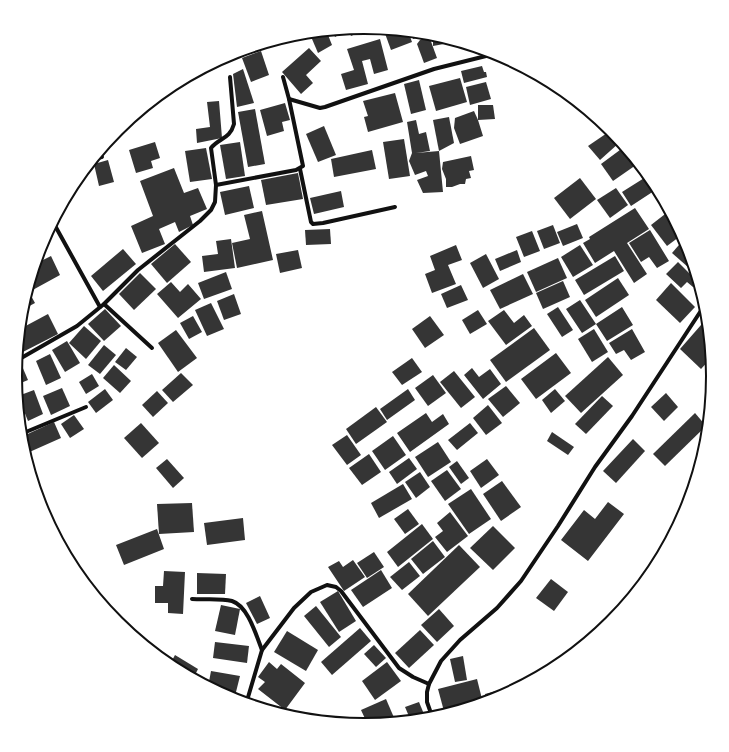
<svg xmlns="http://www.w3.org/2000/svg" width="729" height="752" font-family="'Fira Sans Condensed',sans-serif">
	<rect width="100%" height="100%" fill="#fff"/>
	<g fill="#353535">
		<path d="M365 27 367 29 351 36 348 28Z"/>
		<path d="M383 28 408 31 412 42 391 50Z"/>
		<path d="M342 29 344 32 335 37 332 30Z"/>
		<path d="M326 30 332 45 318 53 309 32Z"/>
		<path d="M410 31 432 33 413 39Z"/>
		<path d="M433 33 460 41 433 46Z"/>
		<path d="M429 36 437 58 424 63 417 44 420 40Z"/>
		<path d="M282 37 284 41 251 53 248 48Z"/>
		<path d="M380 39 388 70 374 74 370 59 362 61 368 84 346 90 341 74 354 70 347 49Z"/>
		<path d="M309 48 321 61 306 75 313 83 301 94 282 72Z"/>
		<path d="M261 51 269 75 251 82 242 58Z"/>
		<path d="M482 66 484 72H486L487 77 464 83 461 71Z"/>
		<path d="M243 69 254 103 237 107 233 74Z"/>
		<path d="M460 78 467 102 436 111 429 86Z"/>
		<path d="M419 80 426 110 411 114 404 84Z"/>
		<path d="M486 82 491 99 470 105 466 87Z"/>
		<path d="M395 93 403 122 368 132 364 117 368 116 363 101Z"/>
		<path d="M219 101 222 138 197 143 196 129 210 127 207 102Z"/>
		<path d="M285 103 290 120 282 122 284 131 267 136 260 110Z"/>
		<path d="M478 105H493L495 119 478 120Z"/>
		<path d="M255 109 265 164 248 167 238 112Z"/>
		<path d="M474 111 478 120 483 136 460 144 454 128 455 118Z"/>
		<path d="M449 117 454 143 439 151 433 120Z"/>
		<path d="M416 120 419 134 426 132 430 151 416 153 439 151 443 192 423 193 417 180 428 176 426 171 415 175 409 161 412 153 407 122Z"/>
		<path d="M324 126 336 155 318 162 306 134Z"/>
		<path d="M610 131 619 143 600 160 588 146Z"/>
		<path d="M404 139 410 176 389 179 383 142Z"/>
		<path d="M155 142 160 158 151 161 153 168 136 173 129 150Z"/>
		<path d="M240 142 245 176 226 179 220 145Z"/>
		<path d="M624 147 636 165 613 181 601 164Z"/>
		<path d="M206 148 212 179 190 182 185 151Z"/>
		<path d="M372 150 376 169 334 177 331 159Z"/>
		<path d="M471 156 474 170 469 171 471 178 466 179 465 184H460L452 187H446V179L442 169 443 162Z"/>
		<path d="M108 160 114 182 99 186 94 164Z"/>
		<path d="M174 168 184 193 198 188 207 209 190 216 193 225 179 232 175 222 159 229 165 244 142 253 131 226 153 216 140 181Z"/>
		<path d="M298 173 303 199 266 205 261 180Z"/>
		<path d="M649 175 655 182 665 200 661 202 654 191 631 206 622 192Z"/>
		<path d="M580 178 596 199 570 219 554 198Z"/>
		<path d="M249 186 254 208 225 215 220 192Z"/>
		<path d="M616 188 628 205 610 218 597 200Z"/>
		<path d="M341 191 344 207 314 214 310 198Z"/>
		<path d="M635 208 649 229 627 243 647 274 634 283 614 251 595 263 583 243 590 239 589 237Z"/>
		<path d="M262 211 273 260 237 268 232 243 250 239 244 215Z"/>
		<path d="M669 211 683 234 667 246 651 225Z"/>
		<path d="M577 224 583 238 563 246 557 232Z"/>
		<path d="M553 225 560 243 544 249 537 231Z"/>
		<path d="M330 229 331 244 306 245 305 230Z"/>
		<path d="M650 230 669 261 657 268 649 257 641 262 629 243Z"/>
		<path d="M532 231 540 251 524 257 516 237Z"/>
		<path d="M685 238 687 242 697 275 672 253Z"/>
		<path d="M231 239 235 268 204 272 202 256 218 254 216 241Z"/>
		<path d="M175 244 191 262 167 283 151 264Z"/>
		<path d="M456 245 462 260 448 265 456 284 432 293 425 274 435 270 430 256Z"/>
		<path d="M580 245 593 265 573 277 561 257Z"/>
		<path d="M123 249 136 264 103 291 91 276Z"/>
		<path d="M298 250 302 268 280 273 276 254Z"/>
		<path d="M517 250 521 262 500 271 495 259Z"/>
		<path d="M486 254 499 279 483 288 470 263Z"/>
		<path d="M51 256 60 275 29 292 35 303 22 310 35 264Z"/>
		<path d="M615 256 624 271 584 295 575 280Z"/>
		<path d="M558 258 567 278 536 292 527 272Z"/>
		<path d="M678 262 698 282 693 287 687 282 681 288 666 274Z"/>
		<path d="M226 272 232 289 204 299 198 283Z"/>
		<path d="M140 273 156 289 134 310 119 294Z"/>
		<path d="M523 274 533 294 500 309 490 290Z"/>
		<path d="M618 278 629 295 596 317 585 300Z"/>
		<path d="M563 281 570 297 543 309 536 293Z"/>
		<path d="M171 282 180 292 188 284 201 299 178 318 157 294Z"/>
		<path d="M671 283 695 307 680 323 656 300Z"/>
		<path d="M461 285 468 300 447 308 441 294Z"/>
		<path d="M234 294 241 314 224 320 217 301Z"/>
		<path d="M580 300 596 324 622 307 633 325 607 341 596 324 582 333 566 309Z"/>
		<path d="M211 303 224 329 207 336 195 310Z"/>
		<path d="M558 307 573 330 562 337 547 314Z"/>
		<path d="M105 309 121 326 104 341 88 324Z"/>
		<path d="M478 310 487 324 470 334 462 320Z"/>
		<path d="M504 310 514 323 524 315 532 326 506 345 488 321Z"/>
		<path d="M48 314 58 334 17 355 20 329Z"/>
		<path d="M193 316 202 332 189 339 180 323Z"/>
		<path d="M430 316 444 335 425 348 412 329Z"/>
		<path d="M708 317 712 357 701 369 680 349Z"/>
		<path d="M84 326 101 341 86 359 69 343Z"/>
		<path d="M534 328 550 350 506 382 490 360Z"/>
		<path d="M594 329 608 352 592 362 578 339Z"/>
		<path d="M632 329 645 352 631 360 624 350 616 354 609 343Z"/>
		<path d="M176 330 197 358 178 372 158 343Z"/>
		<path d="M67 341 80 363 65 372 52 350Z"/>
		<path d="M104 345 116 355 100 374 88 365Z"/>
		<path d="M126 348 137 357 126 370 115 362Z"/>
		<path d="M556 353 571 373 536 399 521 379Z"/>
		<path d="M50 354 61 378 46 385 36 361Z"/>
		<path d="M608 357 623 375 581 413 565 396Z"/>
		<path d="M412 358 422 372 402 385 392 372Z"/>
		<path d="M114 365 131 381 120 393 103 378Z"/>
		<path d="M22 366 28 380 16 385V368Z"/>
		<path d="M472 368 479 377 490 369 501 384 483 399 464 375Z"/>
		<path d="M454 371 475 397 461 408 440 382Z"/>
		<path d="M181 373 193 385 173 402 162 390Z"/>
		<path d="M92 374 99 386 86 394 79 382Z"/>
		<path d="M433 375 446 393 428 406 415 388Z"/>
		<path d="M506 386 520 403 503 417 488 399Z"/>
		<path d="M62 388 70 406 51 415 43 396Z"/>
		<path d="M105 389 113 400 96 413 88 402Z"/>
		<path d="M408 389 415 400 387 420 380 409Z"/>
		<path d="M555 389 565 401 551 413 542 400Z"/>
		<path d="M34 390 43 414 28 421 18 396Z"/>
		<path d="M157 391 168 403 153 417 142 405Z"/>
		<path d="M666 393 678 407 664 421 651 407Z"/>
		<path d="M602 396 613 406 586 434 575 424Z"/>
		<path d="M488 405 502 423 486 435 473 418Z"/>
		<path d="M376 407 387 422 356 444 346 429Z"/>
		<path d="M426 413 432 422 443 414 449 424 410 452 397 433Z"/>
		<path d="M695 413 706 426 665 466 653 454Z"/>
		<path d="M74 415 84 429 70 438 61 424Z"/>
		<path d="M54 422 61 438 25 454 21 437Z"/>
		<path d="M141 423 159 443 142 458 124 438Z"/>
		<path d="M470 423 478 433 457 450 448 440Z"/>
		<path d="M552 432 574 447 568 455 547 441Z"/>
		<path d="M347 435 361 455 347 465 332 445Z"/>
		<path d="M393 436 406 455 385 470 372 451Z"/>
		<path d="M633 439 645 451 616 483 603 471Z"/>
		<path d="M438 442 451 462 428 477 415 457Z"/>
		<path d="M369 454 381 472 362 485 349 468Z"/>
		<path d="M409 458 417 469 397 484 389 472Z"/>
		<path d="M167 459 184 478 173 488 156 468Z"/>
		<path d="M487 459 499 475 481 488 470 471Z"/>
		<path d="M457 461 469 478 461 484 449 467Z"/>
		<path d="M447 470 461 489 445 501 431 481Z"/>
		<path d="M420 472 430 487 416 498 405 482Z"/>
		<path d="M502 481 521 507 501 521 483 494Z"/>
		<path d="M403 484 412 499 379 518 371 503Z"/>
		<path d="M471 489 491 519 469 534 448 504Z"/>
		<path d="M608 502 624 514 588 561 561 540 584 510 595 519Z"/>
		<path d="M192 503 194 532 159 534 157 504Z"/>
		<path d="M408 509 419 524 405 534 394 519Z"/>
		<path d="M450 512 468 536 447 552 435 537 443 531 437 523Z"/>
		<path d="M243 518 245 540 207 545 204 523Z"/>
		<path d="M422 524 433 539 398 567 387 552Z"/>
		<path d="M493 526 515 548 493 570 470 548Z"/>
		<path d="M157 529 164 549 124 565 116 545Z"/>
		<path d="M433 541 445 557 423 574 411 559Z"/>
		<path d="M459 545 480 567 428 616 408 594Z"/>
		<path d="M374 552 384 567 367 578 357 563Z"/>
		<path d="M353 560 365 577 344 591 328 567 339 561 343 567Z"/>
		<path d="M409 562 420 576 402 590 390 577Z"/>
		<path d="M381 570 392 588 363 607 351 590Z"/>
		<path d="M164 571 185 572 183 614 168 613V603H155V586H163Z"/>
		<path d="M197 573 226 574 225 594H197Z"/>
		<path d="M551 579 568 592 554 611 536 598Z"/>
		<path d="M338 591 356 621 339 632 320 602Z"/>
		<path d="M260 596 270 618 257 624 246 603Z"/>
		<path d="M221 605 240 609 235 635 215 631Z"/>
		<path d="M316 606 341 637 329 647 304 616Z"/>
		<path d="M439 609 454 626 437 642 421 625Z"/>
		<path d="M360 628 371 641 332 675 321 662Z"/>
		<path d="M420 630 434 645 409 668 395 653Z"/>
		<path d="M287 631 318 650 306 671 274 652Z"/>
		<path d="M215 642 249 646 247 663 213 658Z"/>
		<path d="M374 645 386 658 376 667 364 654Z"/>
		<path d="M175 655 198 669 193 679 169 666Z"/>
		<path d="M463 656 467 680 455 682 450 659Z"/>
		<path d="M269 662 277 669 281 664 305 683 285 710 258 689 265 682 258 677Z"/>
		<path d="M387 662 401 681 375 700 362 681Z"/>
		<path d="M211 671 240 676 235 696 219 693 208 687Z"/>
		<path d="M477 679 483 703 445 715 438 689Z"/>
		<path d="M496 691 498 699 487 702 485 694Z"/>
		<path d="M386 699 395 720 386 723 368 725 361 710Z"/>
		<path d="M419 702 426 719 411 721 405 707Z"/>
	</g>
	<g fill="none" stroke-linecap="round" stroke-linejoin="round">
		<g stroke="#111" stroke-width="4">
			<path d="M289 99 320 108 325 107 434 69 498 53"/>
			<path d="M92 159 102 157"/>
			<path d="M300 169 311 222 313 224 323 223 395 207"/>
			<path d="M216 185 211 148C219 138 230 139 234 124L230 77"/>
			<path d="M53 222 100 307"/>
			<path d="M104 304 152 348"/>
			<path d="M16 361 77 326 104 304 138 270 200 221 211 210 215 202 216 185 296 170 303 166 289 99 283 77"/>
			<path d="M21 434 86 407"/>
			<path d="M192 599C205 600 220 598 232 601 248 606 256 635 262 650"/>
			<path d="M246 704 262 650 294 608 311 592 327 585 336 587 341 591 399 668 413 677 429 684"/>
			<path d="M433 719 427 702V692L429 684 441 661 460 640 497 608 521 581 558 526 595 467 632 416 706 303"/>
		</g>
	</g>
	<path d="M0 0H729V752H0ZM22 376a342 342 0 1 1 684 0a342 342 0 1 1-684 0Z" fill="#fff" fill-rule="evenodd"/>
	<path fill="none" stroke="#111" stroke-width="2" d="M22 376a342 342 0 1 1 684 0a342 342 0 1 1-684 0Z"/>
</svg>
